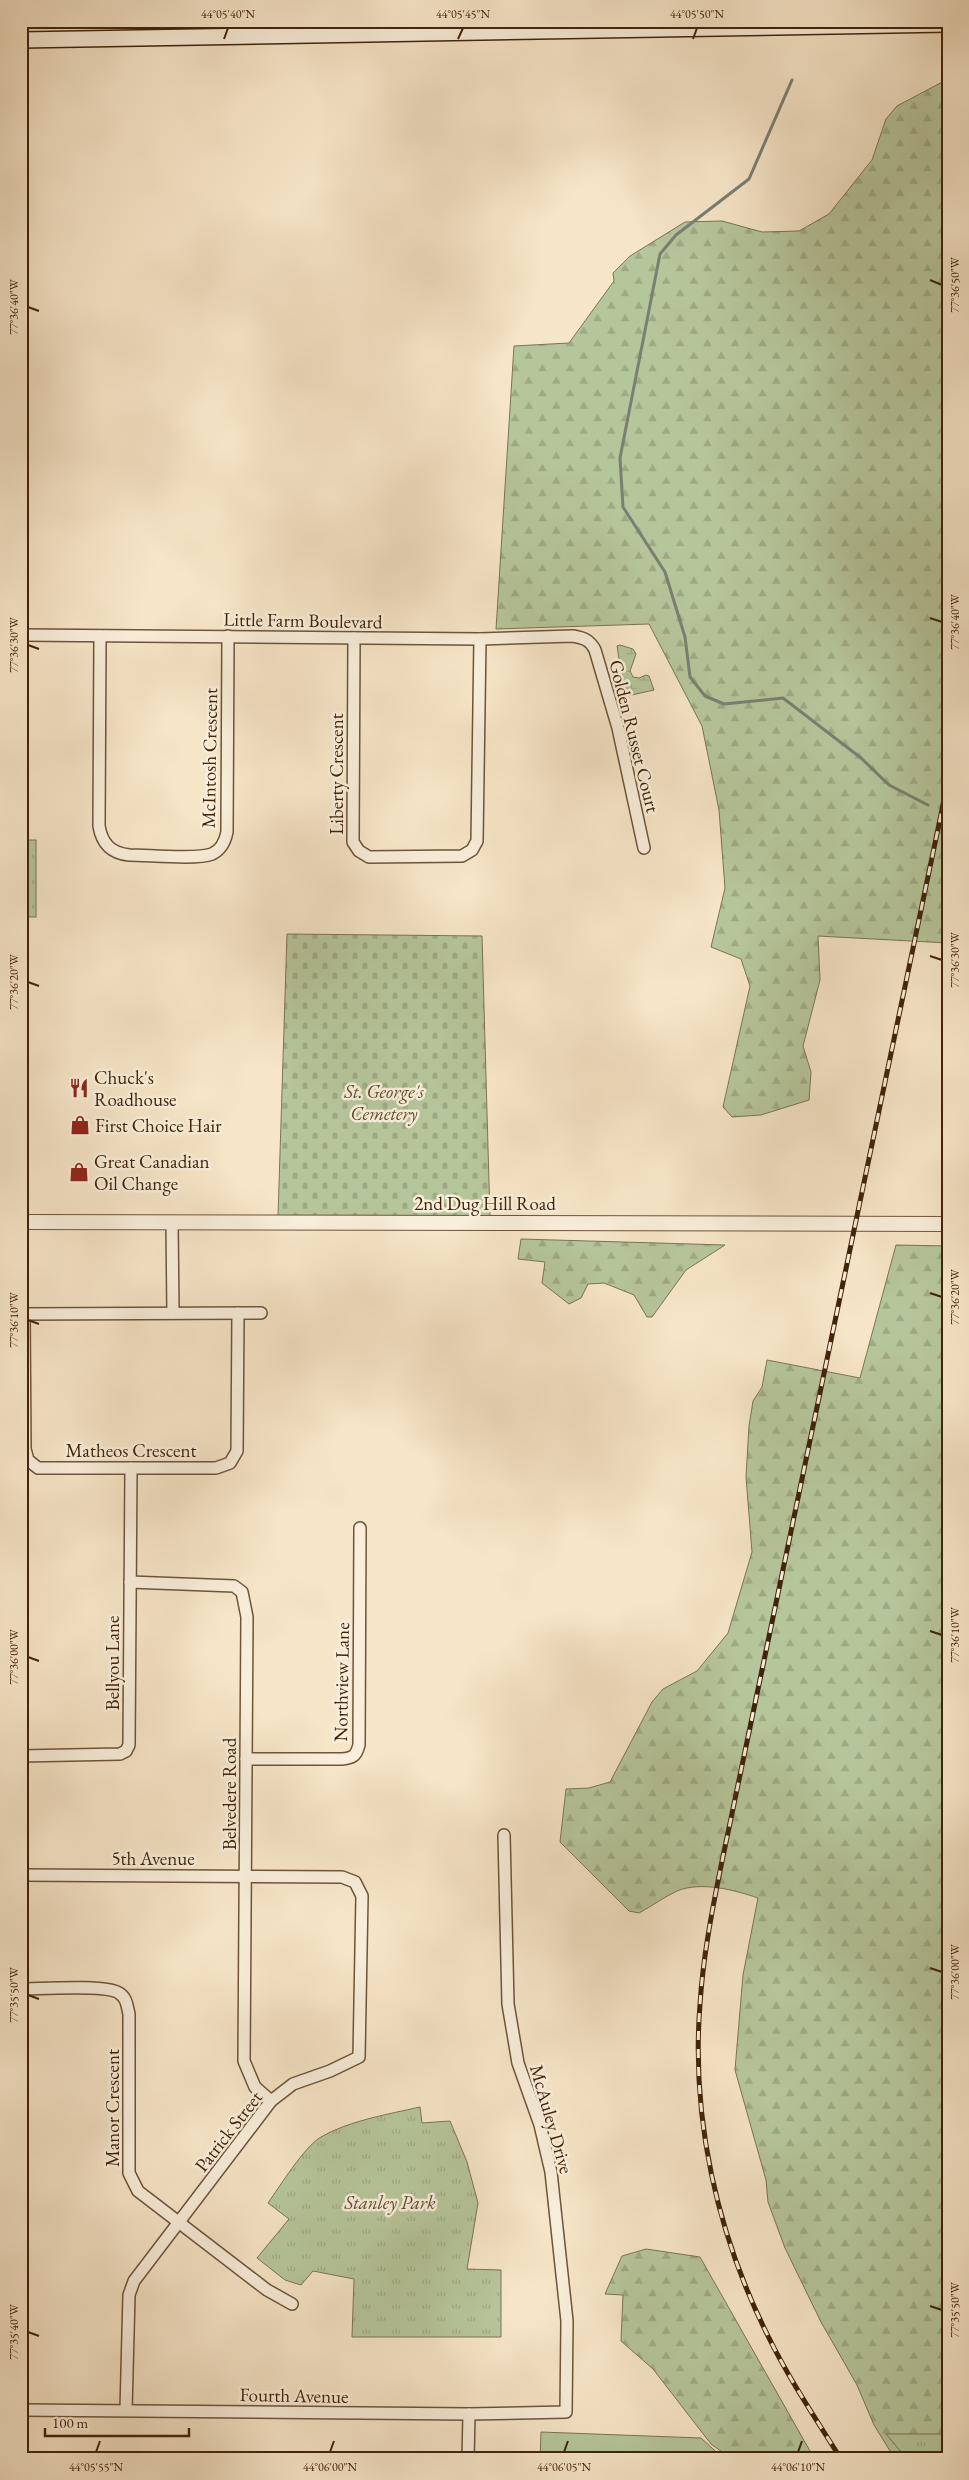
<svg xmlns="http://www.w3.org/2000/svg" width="969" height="2480" font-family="'EB Garamond',serif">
	<defs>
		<pattern id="forest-firs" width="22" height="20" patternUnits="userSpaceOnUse" patternTransform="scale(1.25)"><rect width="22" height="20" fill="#b6c69b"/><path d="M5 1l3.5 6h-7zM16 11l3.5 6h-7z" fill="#9eaa84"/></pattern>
		<pattern id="wetland-marsh" width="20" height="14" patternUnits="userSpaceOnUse" patternTransform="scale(1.25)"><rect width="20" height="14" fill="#b6c69b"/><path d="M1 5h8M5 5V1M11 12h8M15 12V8" fill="none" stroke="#9eaa84"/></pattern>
		<pattern id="cemetery-stones" width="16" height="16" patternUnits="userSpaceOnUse" patternTransform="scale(1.25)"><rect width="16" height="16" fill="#b6c69b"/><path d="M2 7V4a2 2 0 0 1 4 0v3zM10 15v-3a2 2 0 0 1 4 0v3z" fill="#9eaa84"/></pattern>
		<pattern id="park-tufts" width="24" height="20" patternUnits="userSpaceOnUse" patternTransform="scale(1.25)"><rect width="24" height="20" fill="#b6c69b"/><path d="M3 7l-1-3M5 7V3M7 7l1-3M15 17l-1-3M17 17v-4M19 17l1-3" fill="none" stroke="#9eaa84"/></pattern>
	</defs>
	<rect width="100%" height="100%" fill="#f6e5c7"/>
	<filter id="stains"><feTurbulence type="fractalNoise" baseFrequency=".004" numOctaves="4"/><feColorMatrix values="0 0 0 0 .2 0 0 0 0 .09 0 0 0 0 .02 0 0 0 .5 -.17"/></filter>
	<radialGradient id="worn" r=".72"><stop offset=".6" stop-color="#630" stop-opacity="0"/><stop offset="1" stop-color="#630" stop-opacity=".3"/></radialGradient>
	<path fill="#b6c69b" stroke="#7c7452" d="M541 2432 701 2438 724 2459H540Z"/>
	<g fill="url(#forest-firs)" stroke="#7c7452">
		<path d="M948 79V943L818 936 820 980 803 1046 811 1072 809 1100 761 1115 732 1117 723 1107 750 986 741 959 711 947 725 888 719 810 702 726 649 624 496 629 514 346 569 343 614 281 613 273 630 256 685 222 722 221 762 232 799 231 829 214 872 160 886 119 897 106Z"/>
		<path d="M521 1239 725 1245 686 1270 652 1317H647L634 1295 604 1283 588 1284 581 1298 569 1304 542 1283 545 1262 518 1259Z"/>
		<path d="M896 1245 948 1246V2459H895L874 2425 857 2385 821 2322 785 2248 768 2202 766 2180 735 2070 743 1975 758 1898C735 1890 701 1881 677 1891 664 1897 652 1906 639 1913L629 1911 560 1842 566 1789 589 1788 610 1782 652 1702 663 1689 697 1671 728 1633 752 1552 746 1477 749 1426 753 1401 762 1387 767 1360 860 1378Z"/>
		<path d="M646 2249 700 2257 810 2451 808 2457 802 2459H732L711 2444 653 2369 621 2341 623 2295 605 2294 622 2256Z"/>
	</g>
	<path fill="url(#wetland-marsh)" stroke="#7c7452" d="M620 645 633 649 636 654 630 671 633 677 639 678 646 675 649 676 654 690 627 696C623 678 619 662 617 646Z"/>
	<path fill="url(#cemetery-stones)" stroke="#7c7452" d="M287 934 482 936 490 1218 278 1216Z"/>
	<g fill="url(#park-tufts)" stroke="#7c7452">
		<rect x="21" y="840" width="15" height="77"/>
		<path d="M420 2107 422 2123 450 2121 467 2162 478 2203 467 2269 501 2270V2337H352L354 2279 313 2271 301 2285 285 2280 257 2258 289 2219 268 2203C280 2186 304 2147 321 2137 348 2121 389 2114 420 2107Z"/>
		<path d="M886 2434H948V2459H907Z"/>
	</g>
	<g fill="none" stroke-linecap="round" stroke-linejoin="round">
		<path stroke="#798073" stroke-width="3" d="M792 80 749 179 676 235 660 254 620 458 623 507 665 572 685 637 690 677 705 696 724 704 783 698 861 758 889 785 928 805"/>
		<defs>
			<g id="minor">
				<path d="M21 635 480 639 573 636C584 638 590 640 595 650L618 728 644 848"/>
				<path d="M100 636 99 826C102 844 111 853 129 855 149 855 196 860 212 854 221 850 225 842 227 832L228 636"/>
				<path d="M354 638 353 842 359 851 369 857 462 856 472 850 477 841 480 639"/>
				<path d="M172 1222 173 1313"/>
				<path d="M21 1314 261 1313"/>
				<path d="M24 1314 25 1449 28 1460 38 1468H216L230 1463 237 1451 238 1313"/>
				<path d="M130 1582 234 1586 242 1592 247 1617 244 2061 255 2087 271 2101"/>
				<path d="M21 1756 120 1754 126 1751 129 1745 131 1468"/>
				<path d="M246 1759H342C353 1758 356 1756 359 1745L360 1528"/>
				<path d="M21 1875 342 1877 355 1882 362 1896 359 2057 330 2071 293 2084 271 2101 134 2281 129 2295 126 2410"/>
				<path d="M21 1989C40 1989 106 1984 119 1993 127 1998 127 2006 129 2014V2173L138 2191 267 2290 292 2304"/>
				<path d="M21 2410 469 2414 566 2412 567 2321 551 2172 540 2125 518 2063 508 2004 504 1835"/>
				<path d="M468 2459 469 2414"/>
			</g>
			<path id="tertiary" d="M21 1222 948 1224"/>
			<path id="secondary" d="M21 40 948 24"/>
		</defs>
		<use href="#minor" stroke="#6e5438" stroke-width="14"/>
		<use href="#tertiary" stroke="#6e5438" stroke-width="16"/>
		<use href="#secondary" stroke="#412308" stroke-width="18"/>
		<use href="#minor" stroke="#f9eedb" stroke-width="11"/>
		<use href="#tertiary" stroke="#f9eedb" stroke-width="14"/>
		<use href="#secondary" stroke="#f9eedb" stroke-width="15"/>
		<defs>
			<path id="rail" d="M841 2459C816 2419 789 2379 768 2336 717 2234 691 2118 700 2004 703 1957 712 1911 721 1866L948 781"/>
		</defs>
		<use href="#rail" stroke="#412308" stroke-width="5"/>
		<use href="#rail" stroke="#f9eedb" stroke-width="3" stroke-dasharray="9" stroke-linecap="butt"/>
	</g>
	<path fill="none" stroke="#412308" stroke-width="2" d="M224 39 228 28M458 39 463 28M693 39 697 28M930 280 942 285M28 307 39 311M930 618 942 622M28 645 39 649M930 956 942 960M28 982 39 986M930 1293 942 1297M28 1320 39 1324M930 1631 942 1635M28 1657 39 1661M930 1968 942 1972M28 1995 39 1999M930 2306 942 2310M28 2332 39 2336M96 2452 100 2441M330 2452 334 2441M564 2452 568 2441M798 2452 802 2441"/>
	<defs>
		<symbol id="restaurant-bare" viewBox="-9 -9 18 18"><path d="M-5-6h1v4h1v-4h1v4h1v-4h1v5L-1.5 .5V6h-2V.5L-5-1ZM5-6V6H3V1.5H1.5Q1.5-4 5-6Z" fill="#8f2418" stroke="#f9eedb" stroke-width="2.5" paint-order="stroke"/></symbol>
		<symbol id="shop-bare" viewBox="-9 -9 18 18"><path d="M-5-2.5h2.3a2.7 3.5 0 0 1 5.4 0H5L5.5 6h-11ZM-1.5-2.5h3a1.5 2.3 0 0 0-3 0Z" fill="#8f2418" stroke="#f9eedb" stroke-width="2.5" paint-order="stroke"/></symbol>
	</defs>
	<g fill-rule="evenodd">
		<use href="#restaurant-bare" x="65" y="1074" width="28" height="28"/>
		<use href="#shop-bare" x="66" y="1111" width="28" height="28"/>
		<use href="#shop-bare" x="65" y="1158" width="28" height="28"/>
	</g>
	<g text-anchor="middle" stroke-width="5" stroke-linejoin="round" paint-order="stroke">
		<g font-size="19" fill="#412308" stroke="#f9eedb">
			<text transform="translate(303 620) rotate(1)" y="7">Little Farm Boulevard</text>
			<text transform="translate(635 736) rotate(76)" y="7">Golden Russet Court</text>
			<text transform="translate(209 758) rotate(-89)" y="7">McIntosh Crescent</text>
			<text transform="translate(336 774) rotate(-90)" y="7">Liberty Crescent</text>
			<text x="485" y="1210">2nd Dug Hill Road</text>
			<text x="131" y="1457">Matheos Crescent</text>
			<text transform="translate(112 1663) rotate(-90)" y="7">Bellyou Lane</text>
			<text transform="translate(341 1682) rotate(-89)" y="7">Northview Lane</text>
			<text transform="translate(229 1794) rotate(-90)" y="7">Belvedere Road</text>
			<text x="153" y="1865">5th Avenue</text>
			<text transform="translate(112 2108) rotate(-90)" y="7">Manor Crescent</text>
			<text transform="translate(552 2119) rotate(74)" y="7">McAuley Drive</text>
			<text transform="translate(228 2131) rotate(-52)" y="7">Patrick Street</text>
			<text transform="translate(294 2395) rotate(1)" y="7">Fourth Avenue</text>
		</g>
		<g font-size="19" fill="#412308" stroke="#f9eedb" text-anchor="start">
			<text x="94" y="1084">Chuck's<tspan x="94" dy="22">Roadhouse</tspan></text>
			<text x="95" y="1132">First Choice Hair</text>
			<text x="94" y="1168">Great Canadian<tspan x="94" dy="22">Oil Change</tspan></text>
		</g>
		<g font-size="19" font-style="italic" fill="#5e4c2d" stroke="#f9eedb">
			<text x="384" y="1098">St. George's<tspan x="384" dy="22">Cemetery</tspan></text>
			<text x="390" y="2209">Stanley Park</text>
		</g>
	</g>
	<rect width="969" height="2480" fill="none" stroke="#f6e5c7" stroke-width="55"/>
	<path d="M45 2428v8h144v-8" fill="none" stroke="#412308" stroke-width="2.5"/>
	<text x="52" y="2428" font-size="15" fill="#412308" stroke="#f9eedb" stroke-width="4" paint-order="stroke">100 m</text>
	<rect x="28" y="28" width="914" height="2424" fill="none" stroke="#412308" stroke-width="2"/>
	<g font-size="12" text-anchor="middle" fill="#412308">
		<text x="228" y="18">44°05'40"N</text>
		<text x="463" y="18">44°05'45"N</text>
		<text x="697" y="18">44°05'50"N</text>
		<text transform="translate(955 285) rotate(-90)" y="4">77°36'50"W</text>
		<text transform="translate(14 307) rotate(-90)" y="4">77°36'40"W</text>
		<text transform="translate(955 622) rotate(-90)" y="4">77°36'40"W</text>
		<text transform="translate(14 645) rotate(-90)" y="4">77°36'30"W</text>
		<text transform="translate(955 960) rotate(-90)" y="4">77°36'30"W</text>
		<text transform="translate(14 982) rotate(-90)" y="4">77°36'20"W</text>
		<text transform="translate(955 1297) rotate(-90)" y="4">77°36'20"W</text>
		<text transform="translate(14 1320) rotate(-90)" y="4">77°36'10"W</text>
		<text transform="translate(955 1635) rotate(-90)" y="4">77°36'10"W</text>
		<text transform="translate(14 1657) rotate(-90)" y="4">77°36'00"W</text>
		<text transform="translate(955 1972) rotate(-90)" y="4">77°36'00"W</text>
		<text transform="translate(14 1995) rotate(-90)" y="4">77°35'50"W</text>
		<text transform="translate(955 2310) rotate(-90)" y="4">77°35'50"W</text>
		<text transform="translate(14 2332) rotate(-90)" y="4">77°35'40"W</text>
		<text x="96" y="2471">44°05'55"N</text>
		<text x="330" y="2471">44°06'00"N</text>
		<text x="564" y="2471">44°06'05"N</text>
		<text x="798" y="2471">44°06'10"N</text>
	</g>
	<rect width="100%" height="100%" filter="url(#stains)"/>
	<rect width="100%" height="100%" fill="url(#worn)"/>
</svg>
